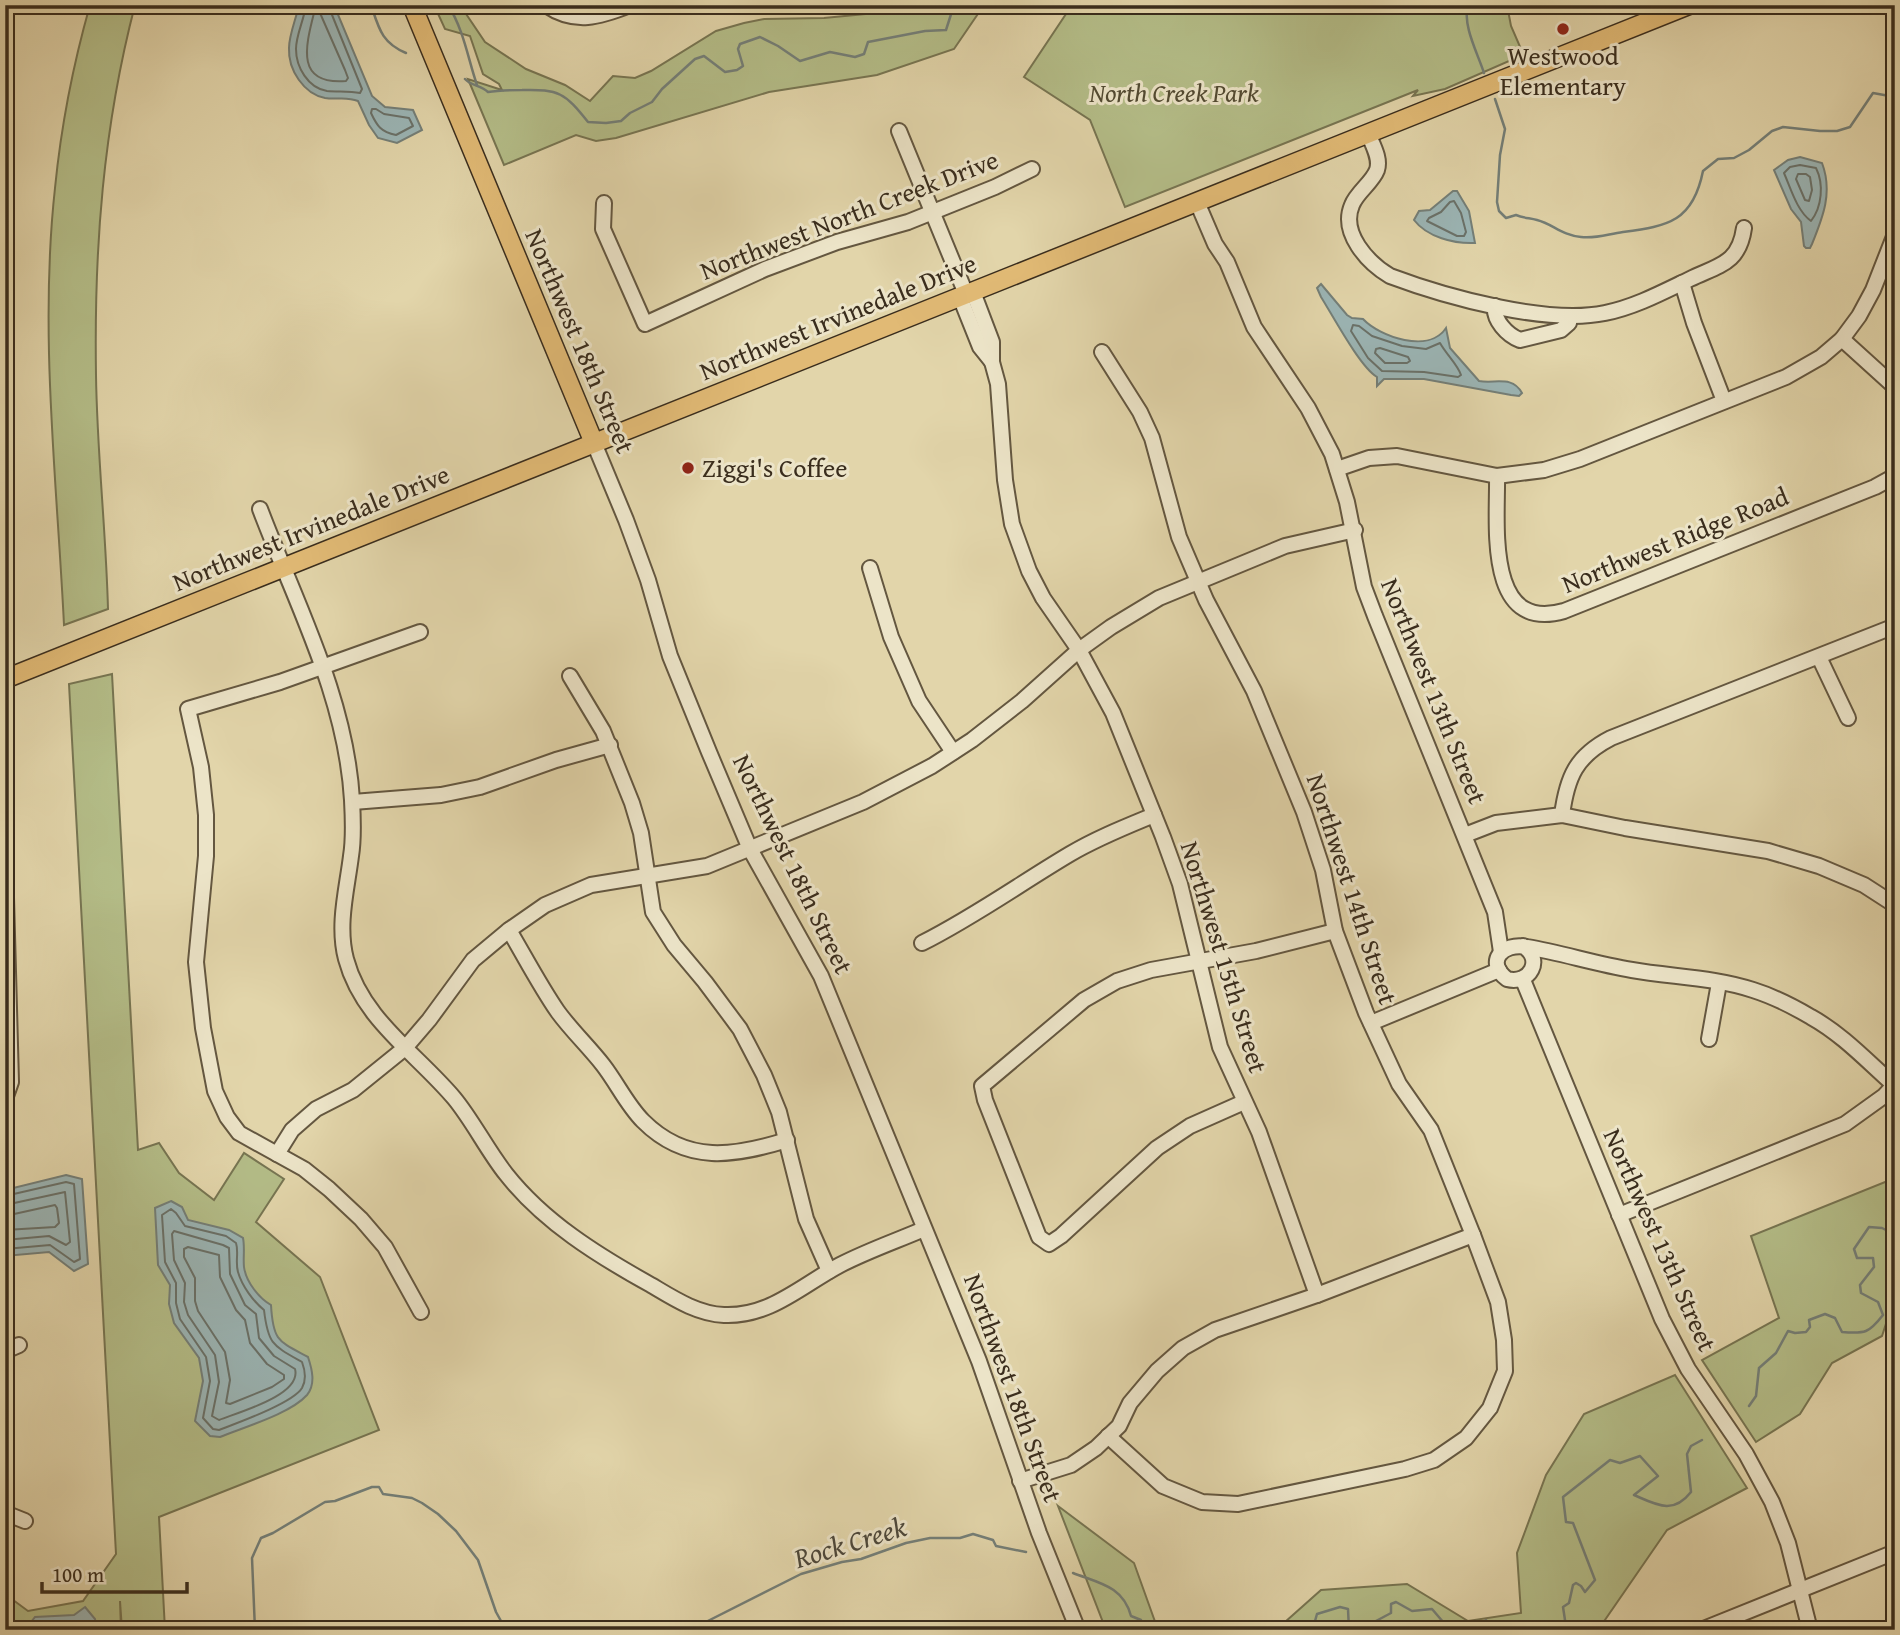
<svg xmlns="http://www.w3.org/2000/svg" width="1900" height="1635" font-family="'Gentium Book Plus',serif">
	<rect width="100%" height="100%" fill="#e2d5aa"/>
	<filter id="stains"><feTurbulence type="fractalNoise" baseFrequency=".00286" numOctaves="4"/><feColorMatrix values="0 0 0 0 .2 0 0 0 0 .09 0 0 0 0 .02 0 0 0 .5 -.17"/></filter>
	<radialGradient id="worn" r=".72"><stop offset=".6" stop-color="#630" stop-opacity="0"/><stop offset="1" stop-color="#630" stop-opacity=".3"/></radialGradient>
	<g fill="#b4bd88" stroke="#777552" stroke-width="2">
		<path d="M90 5H135C103 128 94 248 96 375 97 453 106 531 108 609L64 625C57 481 39 333 55 188 61 127 73 65 90 5Z"/>
		<path d="M434 5H460L485 42 526 69 565 85 590 101 613 76 635 78 651 71 716 31 744 23 764 19 824 18 917 9 918 5H984L954 49 877 75 769 92 616 138 596 141 576 135 504 165 468 79 502 90 499 84 483 74 470 36 445 29Z"/>
		<path d="M1072 5H1507L1511 26 1521 49 1516 58 1445 89 1413 96 1418 90 1125 207 1090 120 1024 77Z"/>
		<path d="M112 674 138 1150 159 1143 179 1173 214 1200 244 1153 284 1179 256 1222 320 1277 379 1430 159 1517 165 1630H122L120 1601 121 1630H7L5 1594 28 1611 83 1601 116 1554 69 684Z"/>
		<path d="M1895 1178V1296L1882 1336 1832 1363 1800 1414 1756 1442 1702 1360 1779 1318 1751 1236Z"/>
		<path d="M1675 1375 1747 1488 1667 1530 1598 1630H1276L1321 1590 1407 1584 1468 1621 1521 1613 1517 1553 1546 1475 1584 1414Z"/>
		<path d="M1058 1506 1134 1563 1158 1630H1106Z"/>
	</g>
	<g fill="#9bb5b5" stroke="#747f78" stroke-width="2">
		<path d="M299 5H334L372 96 385 107 413 110 422 130 397 143 378 138 369 125 358 101C346 96 337 100 325 98 304 94 288 70 289 48 289 35 296 19 299 5Z"/>
		<path d="M1800 157 1822 163C1833 192 1823 217 1812 244L1810 248H1806L1804 246 1801 222 1791 209 1774 170 1788 160Z"/>
		<path d="M1453 191H1457L1469 211 1475 243C1454 244 1427 237 1414 220L1419 211 1430 210Z"/>
		<path d="M1321 284 1347 315 1352 318 1363 319C1380 337 1429 354 1446 328L1450 348 1479 381C1495 384 1512 375 1522 393L1519 396 1511 395 1424 379H1384L1377 386V377C1360 367 1333 316 1321 297L1317 288Z"/>
		<path d="M66 1175 82 1179 88 1264 74 1271 49 1252 5 1256V1190Z"/>
		<path d="M171 1201 182 1207 188 1220 229 1230 243 1238C245 1248 243 1258 244 1267 246 1282 259 1298 271 1305 273 1341 278 1341 308 1357 312 1369 316 1384 307 1395 290 1414 244 1427 220 1437L210 1436 195 1421 203 1381 199 1358 174 1323 169 1304 170 1285 158 1265 155 1208Z"/>
		<path d="M85 1607 95 1619 97 1630H25L35 1617 74 1615Z"/>
	</g>
	<g fill="none" stroke-linecap="round" stroke-linejoin="round">
		<g stroke="#6a7169" stroke-width="2">
			<path d="M306 5C304 20 296 35 296 49 296 67 308 88 327 91 338 92 349 91 360 93L362 89 328 5"/>
			<path d="M317 11 320 13 345 70 348 78 346 81C296 85 305 48 314 13Z"/>
			<path d="M372 109H376L384 114 409 118 413 126 396 135C381 132 377 126 371 113Z"/>
			<path d="M1800 165 1816 168C1824 184 1822 207 1811 221 1797 211 1791 189 1784 173L1790 167Z"/>
			<path d="M1798 174H1806L1810 177 1812 190 1809 201 1805 200 1796 179Z"/>
			<path d="M1454 201 1461 213 1466 232 1464 236H1457L1427 221 1429 218 1441 212 1450 202Z"/>
			<path d="M1353 325 1359 326 1372 336 1402 346 1426 349 1440 343C1446 354 1458 365 1461 375L1458 377 1424 372 1382 371 1368 358 1351 331Z"/>
			<path d="M1380 348 1408 357 1410 361 1407 363H1385L1375 353 1376 349Z"/>
			<path d="M5 1196 66 1182 74 1184 80 1259 74 1262 50 1245 5 1249"/>
			<path d="M5 1205 65 1192 70 1242 66 1245 49 1236 5 1240"/>
			<path d="M171 1209 176 1213 185 1226 226 1236 236 1243C239 1252 235 1262 238 1272 242 1286 253 1301 264 1310 268 1344 272 1345 302 1362 305 1370 307 1379 302 1388 293 1403 237 1423 219 1430L213 1429 203 1418 210 1381 206 1357 180 1319 176 1303V1283L165 1262 162 1215Z"/>
			<path d="M5 1216 55 1205 57 1208 59 1223 55 1227 5 1230"/>
			<path d="M174 1231 223 1245 229 1248 230 1274 245 1305 256 1314 259 1338 274 1356 295 1369C302 1395 239 1412 219 1420L212 1416 219 1382 215 1355 188 1315 184 1302 185 1283 174 1260 172 1234Z"/>
			<path d="M188 1247 219 1255 220 1277 236 1310 245 1320 250 1343 267 1364 284 1375V1379L272 1387 230 1404 226 1403 230 1380 225 1352 198 1311 195 1301V1278L184 1257V1249Z"/>
		</g>
		<g stroke="#747f78" stroke-width="2.5">
			<path d="M371 5C379 29 382 43 406 53"/>
			<path d="M448 5C464 30 468 59 477 85"/>
			<path d="M1455 5 1466 11"/>
			<path d="M1468 5C1462 25 1478 54 1484 73"/>
			<path d="M465 79C471 86 481 85 488 92 499 90 510 90 522 90 559 89 565 93 588 122L606 123 621 121 630 113 652 102 662 89 695 59 704 56 725 72 737 70 743 66 738 49 740 44 760 37 778 46 800 61 830 52 855 57 864 54 868 42 925 31 946 30 954 5"/>
			<path d="M1495 99 1505 129 1500 155 1497 202 1499 211 1506 218 1516 215C1523 218 1529 218 1537 220 1553 224 1561 235 1581 237 1596 239 1608 234 1623 232 1669 226 1693 221 1703 171L1718 159 1734 158 1749 150 1772 131 1783 127 1820 131H1837L1850 127 1873 93 1895 97"/>
			<path d="M1749 1406 1756 1396 1759 1368 1776 1353 1788 1331 1795 1333 1806 1332 1810 1327 1809 1320 1825 1314 1835 1318 1842 1332C1865 1334 1869 1333 1883 1315L1878 1302 1861 1293 1860 1285 1874 1267 1873 1258H1857L1854 1249 1869 1227 1882 1228 1886 1230 1895 1229"/>
			<path d="M1073 1573C1099 1583 1123 1586 1131 1616L1141 1620 1140 1626 1132 1630"/>
			<path d="M255 1630 252 1558 261 1538 273 1533 325 1502 335 1501 372 1487H379L383 1494 412 1498 422 1503 438 1514 456 1531 478 1560 496 1612 506 1630"/>
			<path d="M690 1630 801 1574 842 1562 861 1559 906 1543 930 1538H960L973 1534 993 1540 996 1546 1026 1552"/>
			<path d="M1318 1630 1315 1621 1317 1614 1340 1607 1348 1609 1349 1630"/>
			<path d="M1365 1630 1376 1621 1391 1613V1604L1396 1602 1412 1611 1432 1609 1444 1623 1446 1630"/>
			<path d="M1473 1630 1486 1620 1490 1625V1630"/>
			<path d="M1556 1630 1565 1620 1563 1607 1569 1603 1573 1585 1576 1583 1581 1586 1585 1592 1595 1580 1573 1523 1566 1522 1563 1497 1610 1460 1620 1463 1640 1456 1658 1476 1634 1495C1657 1505 1673 1515 1691 1492L1687 1454 1691 1446 1702 1440"/>
		</g>
		<defs>
			<g id="minor">
				<path d="M546 5C575 25 600 17 630 5"/>
				<path d="M899 131 966 294"/>
				<path d="M1368 133C1372 144 1381 158 1377 170 1372 183 1357 192 1352 205 1340 233 1368 263 1390 276 1446 297 1547 325 1605 313 1635 307 1663 292 1690 279 1719 265 1739 264 1744 228"/>
				<path d="M1197 202 1215 244 1227 262 1254 327 1308 408 1332 454 1347 502 1364 587 1375 616 1495 912 1501 952"/>
				<path d="M604 203 603 229 645 324 765 269 837 242 908 222 995 187 1032 169"/>
				<path d="M1682 283 1694 323 1724 401"/>
				<path d="M973 292 992 342V362L998 384 1005 480 1012 524 1029 571 1043 598 1079 650 1113 713 1163 837 1180 884 1220 1047 1259 1132 1317 1295"/>
				<path d="M960 297 980 347 992 362"/>
				<path d="M1495 306C1493 320 1507 335 1520 340L1561 330 1569 323 1570 316"/>
				<path d="M1842 339 1895 387"/>
				<path d="M1102 352 1140 412 1152 438 1179 537 1206 600 1254 691 1304 812 1323 870 1335 931 1366 1013 1399 1084 1431 1130 1473 1235 1498 1302 1504 1340 1505 1371 1490 1408 1466 1438 1434 1460 1405 1469 1238 1504 1202 1502 1163 1486 1108 1436"/>
				<path d="M594 443 626 520 648 580 670 656 709 752 750 849 821 976 979 1361 1039 1533 1078 1630"/>
				<path d="M1337 469 1369 458 1397 456 1497 476 1544 470 1580 459 1786 377 1821 357 1842 339 1859 316 1873 290 1895 234"/>
				<path d="M1497 476C1498 521 1484 634 1564 611L1875 487 1895 476"/>
				<path d="M260 509C296 604 346 697 352 800 353 818 354 838 351 856 347 889 337 925 346 959 362 1019 416 1053 454 1098 473 1121 487 1150 506 1174 544 1222 597 1255 651 1285 673 1298 697 1314 724 1315 770 1317 802 1285 840 1265 867 1251 896 1241 924 1229"/>
				<path d="M870 568 891 637 919 701 953 752"/>
				<path d="M420 632 280 682 188 709 201 767 206 815V856L196 962 203 1028 215 1091 227 1117 239 1133 304 1169 329 1189 361 1219 385 1247 421 1312"/>
				<path d="M1819 657 1848 718"/>
				<path d="M570 676 603 731 632 803 641 833 653 912 674 945 705 982 740 1029 764 1075 779 1112 806 1219 829 1271"/>
				<path d="M353 802 441 795 480 787 556 760 610 745"/>
				<path d="M1562 815C1567 777 1576 756 1611 738L1895 626"/>
				<path d="M1465 835 1496 823 1562 815 1625 828 1768 851 1819 866 1864 885 1895 905"/>
				<path d="M5 861 11 1082 5 1099"/>
				<path d="M509 930C525 957 540 986 558 1012 572 1031 589 1047 603 1065 617 1083 627 1105 643 1121 687 1165 735 1156 787 1140"/>
				<path d="M922 943C974 917 1021 883 1070 854 1097 838 1125 827 1154 815"/>
				<path d="M1523 946C1544 959 1530 985 1507 979 1485 962 1502 942 1527 947 1562 953 1596 964 1632 970 1671 977 1714 977 1753 990 1772 996 1794 1007 1811 1017 1842 1034 1868 1062 1894 1085"/>
				<path d="M1523 980 1662 1319 1688 1369 1746 1454 1772 1502 1788 1543 1810 1630"/>
				<path d="M1371 1023 1499 970"/>
				<path d="M1709 1039 1719 983"/>
				<path d="M1244 1102 1190 1126 1157 1148 1061 1236 1049 1244 1039 1237 985 1100 982 1086 1084 1000 1117 981 1151 970 1256 951 1335 931"/>
				<path d="M277 1154 292 1130 316 1109 353 1090 405 1048 429 1020 473 960 509 930 545 905 591 885 707 866 863 802 932 766 972 740 1022 701 1079 650 1111 627 1159 598 1285 546 1355 530"/>
				<path d="M1619 1215 1845 1124 1884 1096 1895 1084"/>
				<path d="M5 1351 19 1345"/>
				<path d="M1020 1481 1071 1465 1096 1448 1119 1426 1130 1403 1157 1371 1183 1348 1215 1330 1317 1295 1473 1235"/>
				<path d="M5 1513 25 1521"/>
				<path d="M1701 1630 1895 1552"/>
			</g>
			<g id="major">
				<path d="M412 5 594 443"/>
				<path d="M5 679 1689 5"/>
			</g>
		</defs>
		<use href="#minor" stroke="#645740" stroke-width="18"/>
		<use href="#major" stroke="#3a2d1d" stroke-width="21"/>
		<use href="#minor" stroke="#ece4c8" stroke-width="14"/>
		<use href="#major" stroke="#e1ba75" stroke-width="18"/>
	</g>
	<g fill="#8f2418" stroke="#ece4c8" stroke-width="2.5">
		<circle cx="1563" cy="29" r="7"/>
		<circle cx="688" cy="468" r="7"/>
	</g>
	<g text-anchor="middle" stroke-width="6" stroke-linejoin="round" paint-order="stroke">
		<g font-size="26" fill="#3a2d1d" stroke="#ece4c8">
			<text x="1563" y="65">Westwood<tspan x="1563" dy="30">Elementary</tspan></text>
			<text x="702" y="477" text-anchor="start">Ziggi's Coffee</text>
		</g>
		<g font-size="26" font-style="italic" fill="#524a32" stroke="#ece4c8">
			<text x="1174" y="102">North Creek Park</text>
		</g>
		<g font-size="26" fill="#3a2d1d" stroke="#ece4c8">
			<text transform="translate(849 215) rotate(-21)" y="9">Northwest North Creek Drive</text>
			<text transform="translate(838 317) rotate(-22)" y="9">Northwest Irvinedale Drive</text>
			<text transform="translate(580 341) rotate(67)" y="9">Northwest 18th Street</text>
			<text transform="translate(311 528) rotate(-22)" y="9">Northwest Irvinedale Drive</text>
			<text transform="translate(1675 540) rotate(-22)" y="9">Northwest Ridge Road</text>
			<text transform="translate(1434 691) rotate(68)" y="9">Northwest 13th Street</text>
			<text transform="translate(793 864) rotate(64)" y="9">Northwest 18th Street</text>
			<text transform="translate(1352 889) rotate(72)" y="9">Northwest 14th Street</text>
			<text transform="translate(1224 957) rotate(73)" y="9">Northwest 15th Street</text>
			<text transform="translate(1660 1240) rotate(66)" y="9">Northwest 13th Street</text>
			<text transform="translate(1013 1388) rotate(70)" y="9">Northwest 18th Street</text>
		</g>
		<g font-size="28" font-style="italic" fill="#4d483b" stroke="#ece4c8">
			<text transform="translate(850 1542) rotate(-17)" y="10">Rock Creek</text>
		</g>
	</g>
	<rect width="1900" height="1635" fill="none" stroke="#e2d5aa" stroke-width="28"/>
	<rect x="7" y="7" width="1886" height="1621" fill="none" stroke="#3a2d1d" stroke-width="3.5"/>
	<rect x="14" y="14" width="1872" height="1607" fill="none" stroke="#3a2d1d" stroke-width="2"/>
	<path d="M42 1582v10h145v-10" fill="none" stroke="#3a2d1d" stroke-width="3.5"/>
	<text x="52" y="1582" font-size="21" fill="#3a2d1d" stroke="#ece4c8" stroke-width="5" paint-order="stroke">100 m</text>
	<rect width="100%" height="100%" filter="url(#stains)"/>
	<rect width="100%" height="100%" fill="url(#worn)"/>
</svg>
